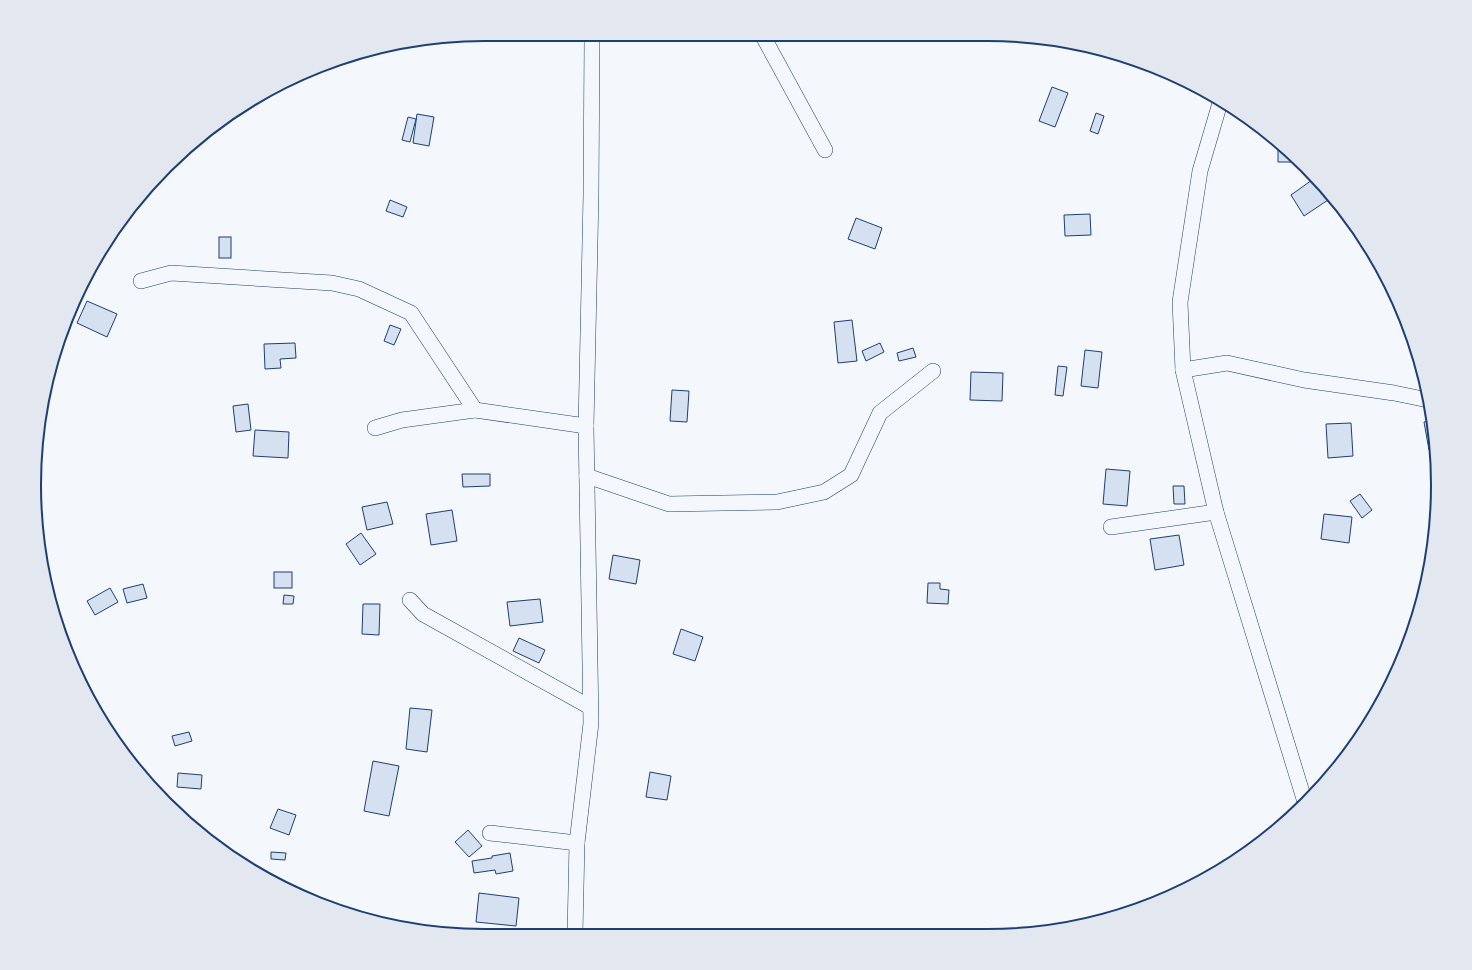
<svg xmlns="http://www.w3.org/2000/svg" width="1472" height="970" font-family="'Work Sans',sans-serif">
	<rect width="100%" height="100%" fill="#f4f7fb"/>
	<g fill="#d5e0f0" stroke="#1d3f73">
		<path d="M1052 87 1068 93 1055 127 1039 121Z"/>
		<path d="M1096 113 1104 116 1098 134 1090 131Z"/>
		<path d="M417 114 434 117 429 146 413 143Z"/>
		<path d="M408 117 416 119 410 142 402 140Z"/>
		<path d="M1278 142 1285 146 1300 162H1278Z"/>
		<path d="M1312 180 1328 200 1304 216 1291 195Z"/>
		<path d="M390 200 407 207 403 217 386 211Z"/>
		<path d="M1090 214 1091 235 1065 236 1064 215Z"/>
		<path d="M856 218 882 228 875 249 848 239Z"/>
		<rect x="219" y="237" width="12" height="21"/>
		<path d="M87 301 117 314 107 337 77 323Z"/>
		<path d="M852 320 857 361 838 363 834 322Z"/>
		<path d="M390 325 401 329 394 345 384 341Z"/>
		<path d="M295 343 296 358 280 359 281 368 265 369 264 344Z"/>
		<path d="M880 343 884 352 866 361 862 351Z"/>
		<path d="M913 348 916 357 899 361 897 353Z"/>
		<path d="M1085 350 1102 352 1098 388 1081 386Z"/>
		<path d="M1058 366 1067 367 1063 396 1055 395Z"/>
		<path d="M971 372 1003 373 1002 401 970 400Z"/>
		<path d="M672 390 689 391 687 422 670 421Z"/>
		<path d="M248 404 251 430 236 432 233 406Z"/>
		<path d="M1431 421 1436 448 1429 450 1424 422Z"/>
		<path d="M1351 423 1353 456 1328 458 1326 424Z"/>
		<path d="M255 430 289 432 288 458 253 456Z"/>
		<path d="M1106 469 1130 471 1127 506 1103 504Z"/>
		<path d="M462 474H490V486L463 487Z"/>
		<path d="M1173 486H1184L1185 504H1174Z"/>
		<path d="M1360 494 1372 510 1362 518 1350 501Z"/>
		<path d="M387 502 393 524 367 530 362 507Z"/>
		<path d="M452 510 457 541 431 545 426 514Z"/>
		<path d="M1324 514 1352 517 1349 543 1321 539Z"/>
		<path d="M361 533 376 554 360 565 346 544Z"/>
		<path d="M1179 535 1184 565 1155 570 1150 539Z"/>
		<path d="M613 555 640 560 636 584 609 579Z"/>
		<rect x="274" y="572" width="18" height="16"/>
		<path d="M928 583H940V589L949 590 948 604 927 603Z"/>
		<path d="M143 584 147 598 127 603 123 589Z"/>
		<path d="M110 588 118 602 95 615 87 601Z"/>
		<path d="M284 595 294 596 293 604H283Z"/>
		<path d="M540 599 543 622 510 626 507 602Z"/>
		<path d="M363 604H380L379 635 362 634Z"/>
		<path d="M681 629 703 637 695 661 673 654Z"/>
		<path d="M519 638 545 650 539 663 513 651Z"/>
		<path d="M410 708 432 710 427 752 406 749Z"/>
		<path d="M189 732 192 741 175 746 172 736Z"/>
		<path d="M373 761 399 766 389 816 364 811Z"/>
		<path d="M650 772 671 776 667 800 646 797Z"/>
		<path d="M178 773 202 775 201 789 177 787Z"/>
		<path d="M278 809 296 815 289 835 270 828Z"/>
		<path d="M468 830 482 846 469 857 455 842Z"/>
		<path d="M271 852 286 853 285 860 271 859Z"/>
		<path d="M510 853 513 871 496 874 495 870 474 873 472 861 492 858V856Z"/>
		<path d="M479 893 519 898 516 926 476 922Z"/>
	</g>
	<g fill="none" stroke-linecap="round" stroke-linejoin="round">
		<defs>
			<g id="minor">
				<path d="M764 38 825 150"/>
				<path d="M1220 103 1200 171 1180 302 1183 370 1216 512 1305 802"/>
				<path d="M141 281 171 273 332 283 359 289 411 313 475 410"/>
				<path d="M1183 370 1227 363 1304 380 1394 393 1428 400"/>
				<path d="M375 428 402 420 475 410 586 426"/>
				<path d="M587 476 669 504 777 502 824 492 851 475 880 413 933 371"/>
				<path d="M1111 527 1216 512"/>
				<path d="M410 600 423 614 590 707"/>
				<path d="M490 833 577 843"/>
				<path d="M575 933 577 843 591 723 586 426 591 195 592 38"/>
			</g>
		</defs>
		<use href="#minor" stroke="#1d3f73" stroke-width="16"/>
		<use href="#minor" stroke="#f4f7fb" stroke-width="15"/>
	</g>
	<path d="M0 0H1472V970H0ZM485 41H987A444 444 0 0 1 1431 485V485A444 444 0 0 1 987 929H485A444 444 0 0 1 41 485V485A444 444 0 0 1 485 41Z" fill="#e3e8f0" fill-rule="evenodd"/>
	<path fill="none" stroke="#1d3f73" stroke-width="2" d="M485 41H987A444 444 0 0 1 1431 485V485A444 444 0 0 1 987 929H485A444 444 0 0 1 41 485V485A444 444 0 0 1 485 41Z"/>
</svg>
